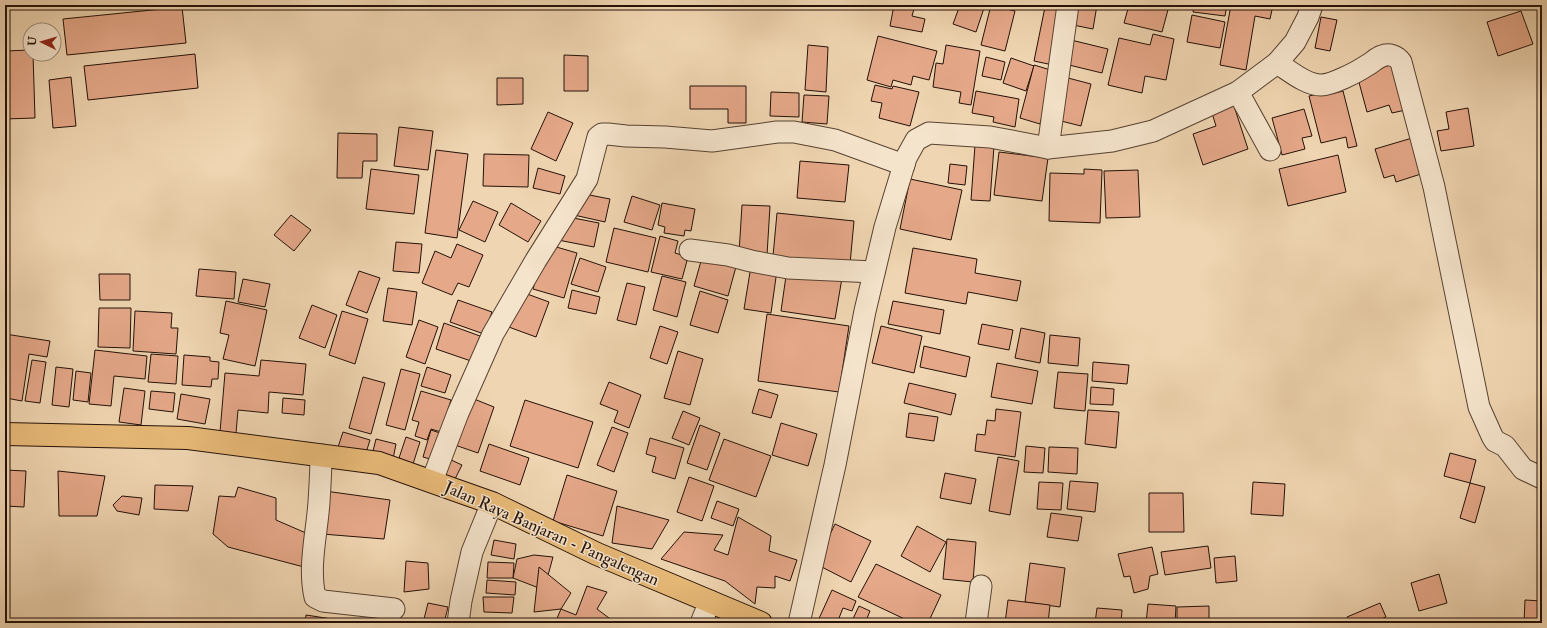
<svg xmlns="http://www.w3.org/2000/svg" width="1547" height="628" font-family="'IM FELL Double Pica',serif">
	<rect width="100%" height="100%" fill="#efd5b1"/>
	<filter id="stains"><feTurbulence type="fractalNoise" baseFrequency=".005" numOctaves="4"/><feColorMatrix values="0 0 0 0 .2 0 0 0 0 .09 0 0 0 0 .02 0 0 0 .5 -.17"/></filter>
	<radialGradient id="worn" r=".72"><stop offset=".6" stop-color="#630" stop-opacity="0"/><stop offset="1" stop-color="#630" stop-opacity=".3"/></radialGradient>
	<g fill="#e5a889" stroke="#241107">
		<path d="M894 5H915L912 16 925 19 922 32 890 26Z"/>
		<path d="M960 5H985L976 32 953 24Z"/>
		<path d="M991 5 1015 11 1005 51 981 45Z"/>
		<path d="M1072 5H1097L1093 29 1068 24Z"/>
		<path d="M1129 5 1169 6 1162 32 1124 23Z"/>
		<path d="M1194 5H1227L1225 16 1193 12Z"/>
		<path d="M1231 5H1273L1270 19 1255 16 1246 70 1220 65Z"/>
		<path d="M182 7 186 43 67 55 63 19Z"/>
		<path d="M1045 7 1063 11 1053 65 1034 61Z"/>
		<path d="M1521 11 1533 44 1498 56 1487 22Z"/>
		<path d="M1192 15 1225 22 1220 48 1187 42Z"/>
		<path d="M1321 17 1337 20 1330 51 1315 48Z"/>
		<path d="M1153 34 1174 39 1166 80 1145 76 1142 93 1108 85 1119 38 1150 45Z"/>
		<path d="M878 36 937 51 929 80 913 76 911 85 893 80 891 87 867 80Z"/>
		<path d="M1071 40 1108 49 1102 73 1065 64Z"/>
		<path d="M808 45 828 47 826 92 805 90Z"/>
		<path d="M946 45 980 51 971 105 959 103 961 92 933 87 936 63 943 64Z"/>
		<path d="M30 50V54H33L35 118 5 119V51Z"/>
		<path d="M195 54 198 88 88 100 84 66Z"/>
		<path d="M564 55 588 56V91H564Z"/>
		<path d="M986 57 1005 62 1001 80 982 76Z"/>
		<path d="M1011 58 1034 66 1026 91 1003 83Z"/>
		<path d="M1397 63 1410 109 1392 113 1389 105 1367 112 1357 75Z"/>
		<path d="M1034 65 1054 71 1040 124 1020 118Z"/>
		<path d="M71 77 76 126 53 128 49 80Z"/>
		<path d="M497 78H523V104L497 105Z"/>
		<path d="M1068 78 1091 84 1081 126 1057 120Z"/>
		<path d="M875 85 892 89 893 86 919 92 910 126 879 118 882 103 871 101Z"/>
		<path d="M690 86H746V123H728V109H690Z"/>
		<path d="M1335 90V93L1343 91 1357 146 1348 148 1346 137 1321 143 1309 96Z"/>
		<path d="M976 91 1019 99 1015 127 993 122 994 117 972 113Z"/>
		<path d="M771 92 799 93V117L770 116Z"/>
		<path d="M804 95 829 96 827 124 802 122Z"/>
		<path d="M1234 106 1248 149 1203 165 1193 134 1216 126 1212 113Z"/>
		<path d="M1468 108 1474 146 1441 151 1437 131 1449 129 1446 112Z"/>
		<path d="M1304 109 1312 136 1302 138 1305 149 1282 155 1272 118Z"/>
		<path d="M548 112 573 123 556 161 531 149Z"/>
		<path d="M399 127 433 131 428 170 394 166Z"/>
		<path d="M338 133 377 134V161H363L362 178H337Z"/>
		<path d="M1419 136 1424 173 1396 182 1394 175 1384 178 1375 149Z"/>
		<path d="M975 145 994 146 990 201 971 200Z"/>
		<path d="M436 150 468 154 457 238 425 233Z"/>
		<path d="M999 152 1048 158 1042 201 994 195Z"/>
		<path d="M484 154 529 155 528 187 483 186Z"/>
		<path d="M1338 155 1346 192 1288 206 1279 169Z"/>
		<path d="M800 161 849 165 845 202 797 198Z"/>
		<path d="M950 164 967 166 965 185 948 183Z"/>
		<path d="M538 168 565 176 560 194 533 188Z"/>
		<path d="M371 169 419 175 414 214 366 209Z"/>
		<path d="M1084 169 1102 170 1100 223 1049 221 1050 173 1084 174Z"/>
		<path d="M1138 170 1140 217 1106 218 1104 171Z"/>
		<path d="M910 179 962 190 951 240 900 229Z"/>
		<path d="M579 193 610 199 605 222 574 215Z"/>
		<path d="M632 196 660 205 652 230 624 222Z"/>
		<path d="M473 201 498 212 485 242 459 230Z"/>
		<path d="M511 203 541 221 528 242 499 225Z"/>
		<path d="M662 203 695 209 691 231 685 230 684 236 664 233 665 227 658 225Z"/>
		<path d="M742 205 770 206 767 255 739 253Z"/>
		<path d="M777 213 854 221 850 264 773 256Z"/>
		<path d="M291 215 311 230 294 251 274 235Z"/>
		<path d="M563 216 599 223 594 247 558 240Z"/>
		<path d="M614 228 656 238 648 272 606 262Z"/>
		<path d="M660 236 678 241 675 253 688 257 682 279 651 272Z"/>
		<path d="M396 242 422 244 419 273 393 271Z"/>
		<path d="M457 244 483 255 469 287 458 283 452 295 422 283 435 251 451 258Z"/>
		<path d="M546 244 577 253 564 298 533 289Z"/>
		<path d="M913 248 977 259 975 273 1021 281 1017 301 968 292 966 304 905 293Z"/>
		<path d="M703 254 737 263 728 296 694 286Z"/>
		<path d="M580 258 606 267 598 292 571 284Z"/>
		<path d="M751 266 777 270 771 313 744 309Z"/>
		<path d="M199 269 236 272 234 299 196 296Z"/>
		<path d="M787 269 842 278 835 319 781 311Z"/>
		<path d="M359 271 380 278 367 313 346 305Z"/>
		<path d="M99 274H130V300H100Z"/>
		<path d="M662 276 686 282 677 317 653 310Z"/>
		<path d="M243 279 270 284 265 307 238 302Z"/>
		<path d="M627 283 645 287 636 325 617 320Z"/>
		<path d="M388 288 417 292 412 325 383 321Z"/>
		<path d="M572 290 600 297 596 314 568 308Z"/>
		<path d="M519 291 549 302 536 337 506 326Z"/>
		<path d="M700 291 728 300 718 333 690 325Z"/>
		<path d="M458 300 492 312 484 334 450 322Z"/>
		<path d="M226 301 267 310 255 366 223 359 229 335 220 333Z"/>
		<path d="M893 301 944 310 940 334 888 324Z"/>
		<path d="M312 305 337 315 325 348 299 338Z"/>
		<path d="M99 308H131L130 348 98 347Z"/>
		<path d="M135 311 172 313 171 328H178L176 354 133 351Z"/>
		<path d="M342 311 368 319 355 364 329 355Z"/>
		<path d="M767 314 849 326 839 392 758 381Z"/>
		<path d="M419 320 438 327 425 364 406 357Z"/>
		<path d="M444 323 480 336 471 361 436 349Z"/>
		<path d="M982 324 1013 330 1009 350 978 344Z"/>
		<path d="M660 326 678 332 667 364 650 358Z"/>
		<path d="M881 326 922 336 914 373 872 363Z"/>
		<path d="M1021 328 1045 333 1040 363 1015 358Z"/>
		<path d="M5 334 50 341 47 357 29 354 22 401 6 398 5 404Z"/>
		<path d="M1050 335 1080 338 1078 366 1048 363Z"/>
		<path d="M924 346 970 357 966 377 920 367Z"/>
		<path d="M95 350 147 356 145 379 114 376 111 406 89 404Z"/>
		<path d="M678 351 703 359 690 405 664 398Z"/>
		<path d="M151 354 178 356 176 384 148 382Z"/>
		<path d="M184 355 210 357V361L219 362 218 379H212L211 387 182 385Z"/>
		<path d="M32 360 46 362 40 403 25 401Z"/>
		<path d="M261 360 306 364 303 395 269 392 268 413 238 410 236 433 220 432 225 373 259 376Z"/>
		<path d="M1093 362 1129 365 1127 384 1092 381Z"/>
		<path d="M997 363 1038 371 1032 404 991 397Z"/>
		<path d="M56 367 73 369 69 407 52 405Z"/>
		<path d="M427 367 451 375 445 393 421 386Z"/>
		<path d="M401 369 420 374 405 430 386 425Z"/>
		<path d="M76 371 91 373 88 402 73 400Z"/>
		<path d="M1058 372 1088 374 1085 411 1054 408Z"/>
		<path d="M363 377 385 383 371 434 349 428Z"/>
		<path d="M609 382 641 395 629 428 614 422 618 411 600 404Z"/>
		<path d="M909 383 956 394 951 415 904 403Z"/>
		<path d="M1091 387 1114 389 1113 405 1090 404Z"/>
		<path d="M124 388 145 391 141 425 119 422Z"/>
		<path d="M759 389 778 395 771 418 752 413Z"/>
		<path d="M151 391 175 393 173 412 149 409Z"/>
		<path d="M421 391 451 400 441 432 431 429 427 440 415 436 419 422 412 420Z"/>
		<path d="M181 394 210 399 205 424 177 419Z"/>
		<path d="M469 397 494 407 478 453 452 444Z"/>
		<path d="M283 398 305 400 304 415 282 413Z"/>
		<path d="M525 400 593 422 578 468 510 446Z"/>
		<path d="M996 409 1021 412 1015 457 975 451 977 434 985 435 987 420 995 421Z"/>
		<path d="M1088 410 1119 412 1116 448 1085 444Z"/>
		<path d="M683 411 700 418 689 445 672 438Z"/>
		<path d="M909 413 938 417 934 441 906 437Z"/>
		<path d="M781 423 817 434 808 466 772 455Z"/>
		<path d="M700 425 720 433 707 470 687 463Z"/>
		<path d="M612 427 628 433 614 472 597 465Z"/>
		<path d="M431 430 446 435 437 461 423 457Z"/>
		<path d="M343 432 370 440 365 456 338 447Z"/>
		<path d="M406 437 420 442 413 464 399 458Z"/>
		<path d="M650 438 684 448 675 479 652 472 656 457 646 454Z"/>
		<path d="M376 439 396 444 393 459 372 455Z"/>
		<path d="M724 439 771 456 756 497 709 480Z"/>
		<path d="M489 444 529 458 520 485 480 471Z"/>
		<path d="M1026 446 1045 448 1043 473 1024 472Z"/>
		<path d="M1049 447 1078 448 1077 474 1048 472Z"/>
		<path d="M1450 453 1476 460 1470 483 1444 476Z"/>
		<path d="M998 457 1019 461 1010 515 989 511Z"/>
		<path d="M449 459 462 465 454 481 441 475Z"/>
		<path d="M5 470 26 471 24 507 5 506Z"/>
		<path d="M58 471 105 476 97 516H59Z"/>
		<path d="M945 473 976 479 971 504 940 498Z"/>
		<path d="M567 475 617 491 603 536 553 521Z"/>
		<path d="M689 477 714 486 702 521 677 512Z"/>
		<path d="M1070 481 1098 483 1095 512 1067 509Z"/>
		<path d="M1039 482 1063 483 1061 510 1037 509Z"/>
		<path d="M1253 482 1285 484 1283 516 1251 514Z"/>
		<path d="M1470 483 1485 487 1475 523 1460 518Z"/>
		<path d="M155 485 193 486 188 511 154 509Z"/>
		<path d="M238 487 276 498V520L306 533 304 567 228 547 213 534 219 496 235 497Z"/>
		<path d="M325 491 390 500 384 539 322 534Z"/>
		<path d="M1149 493H1183L1184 532H1149Z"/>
		<path d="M122 496 142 498 139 515 117 511 113 505Z"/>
		<path d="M717 501 739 509 733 526 711 518Z"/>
		<path d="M617 506 669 520 652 549 612 543Z"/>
		<path d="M1051 513 1082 517 1078 541 1047 537Z"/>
		<path d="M738 517 771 536 769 551 797 560 790 581 775 576V588L757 587 755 604 725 581 661 559 684 532 723 535 714 550 728 555Z"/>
		<path d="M835 524 871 541 851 582 816 564Z"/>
		<path d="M917 526 946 542 930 572 901 556Z"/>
		<path d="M947 539 976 542 973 582 943 579Z"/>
		<path d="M494 540 516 544 514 559 491 555Z"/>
		<path d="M1208 546 1211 568 1165 575 1161 552Z"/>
		<path d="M1152 547 1158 574 1150 576 1148 589 1134 593 1130 576 1124 577 1118 554Z"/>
		<path d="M534 555 553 557 544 590 513 578 517 559Z"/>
		<path d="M1235 556 1237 581 1216 583 1214 558Z"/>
		<path d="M406 561 428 563 429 589 404 592Z"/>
		<path d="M488 562 514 563 513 578H487Z"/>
		<path d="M1030 563 1065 568 1060 607 1025 602Z"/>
		<path d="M876 564 941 595 928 623H913L858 597Z"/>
		<path d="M539 567 571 593 561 609 534 612Z"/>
		<path d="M1439 574 1447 603 1419 611 1411 583Z"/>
		<path d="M487 580 516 582 515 595 486 593Z"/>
		<path d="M587 586 607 592 597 609 613 621 612 623H555L561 609 576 615Z"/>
		<path d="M832 590 856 601 852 611 843 608 839 618 851 623H817Z"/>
		<path d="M483 597H514L512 613 484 612Z"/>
		<path d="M1008 600 1050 605 1048 623H1005Z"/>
		<path d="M1525 600 1542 601V623H1524Z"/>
		<path d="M428 603 448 607 444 623H423Z"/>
		<path d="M1380 603 1386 617 1371 623H1350L1347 617Z"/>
		<path d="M1148 604 1176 606 1175 623H1146Z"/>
		<path d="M859 606 870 611 865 623H851Z"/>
		<path d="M1209 606V623H1177V607Z"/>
		<path d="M1097 608 1122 610 1121 623H1095Z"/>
		<path d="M306 615 332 619 331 623H305Z"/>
		<path d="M350 620 379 623H350Z"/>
		<path d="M497 622H528L527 623Z"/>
	</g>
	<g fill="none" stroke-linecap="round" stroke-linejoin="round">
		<defs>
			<g id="minor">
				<path d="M1277 63C1290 71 1306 85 1321 85 1332 85 1357 72 1366 66 1372 63 1376 58 1382 56 1389 53 1397 56 1401 62L1434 187 1479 407 1492 436 1495 441 1505 446 1523 469 1542 478"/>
				<path d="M1238 92 1270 150"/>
				<path d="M1048 148 1068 5"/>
				<path d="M690 250 728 255 751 261 788 268 874 272"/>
				<path d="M321 455C321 471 320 486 319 502 317 533 308 566 315 597L323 601 394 609"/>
				<path d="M432 481 458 413 493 334 536 260 587 179 598 137 602 134H608L626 136 665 137 712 141 777 132H794L835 140 904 165"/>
				<path d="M458 623 461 601 472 552 492 503"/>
				<path d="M701 623 710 601"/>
				<path d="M799 623 835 465 865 311 885 227 906 158 916 140 929 133 990 137 1048 148 1112 141 1153 131 1238 92 1277 63 1295 42 1308 17 1312 5"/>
				<path d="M976 623 981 586"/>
			</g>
			<path id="primary" d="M5 434 188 438 379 463 492 503 597 554 761 623"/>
		</defs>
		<use href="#minor" stroke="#574232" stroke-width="23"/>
		<use href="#primary" stroke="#241107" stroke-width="24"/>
		<use href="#minor" stroke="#f5e4cc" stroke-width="21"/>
		<use href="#primary" stroke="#e8ba78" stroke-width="22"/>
	</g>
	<g text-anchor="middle" stroke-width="3" stroke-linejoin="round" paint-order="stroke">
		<g font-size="17" fill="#241107" stroke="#f5e4cc">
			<text transform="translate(552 533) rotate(24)" y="6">Jalan Raya Banjaran - Pangalengan</text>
		</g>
	</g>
	<rect width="1547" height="628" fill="none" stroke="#efd5b1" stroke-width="20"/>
	<rect x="6" y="6" width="1535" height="616" fill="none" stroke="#241107" stroke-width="2"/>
	<rect x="10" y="10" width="1527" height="608" fill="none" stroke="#241107"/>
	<g transform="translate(42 42) rotate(275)"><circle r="19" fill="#f5e4cc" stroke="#a1907d"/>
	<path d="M0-3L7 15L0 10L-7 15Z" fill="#8f2418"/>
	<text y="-6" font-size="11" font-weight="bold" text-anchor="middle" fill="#241107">U</text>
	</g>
	<rect width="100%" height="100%" filter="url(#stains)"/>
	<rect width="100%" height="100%" fill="url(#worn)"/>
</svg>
